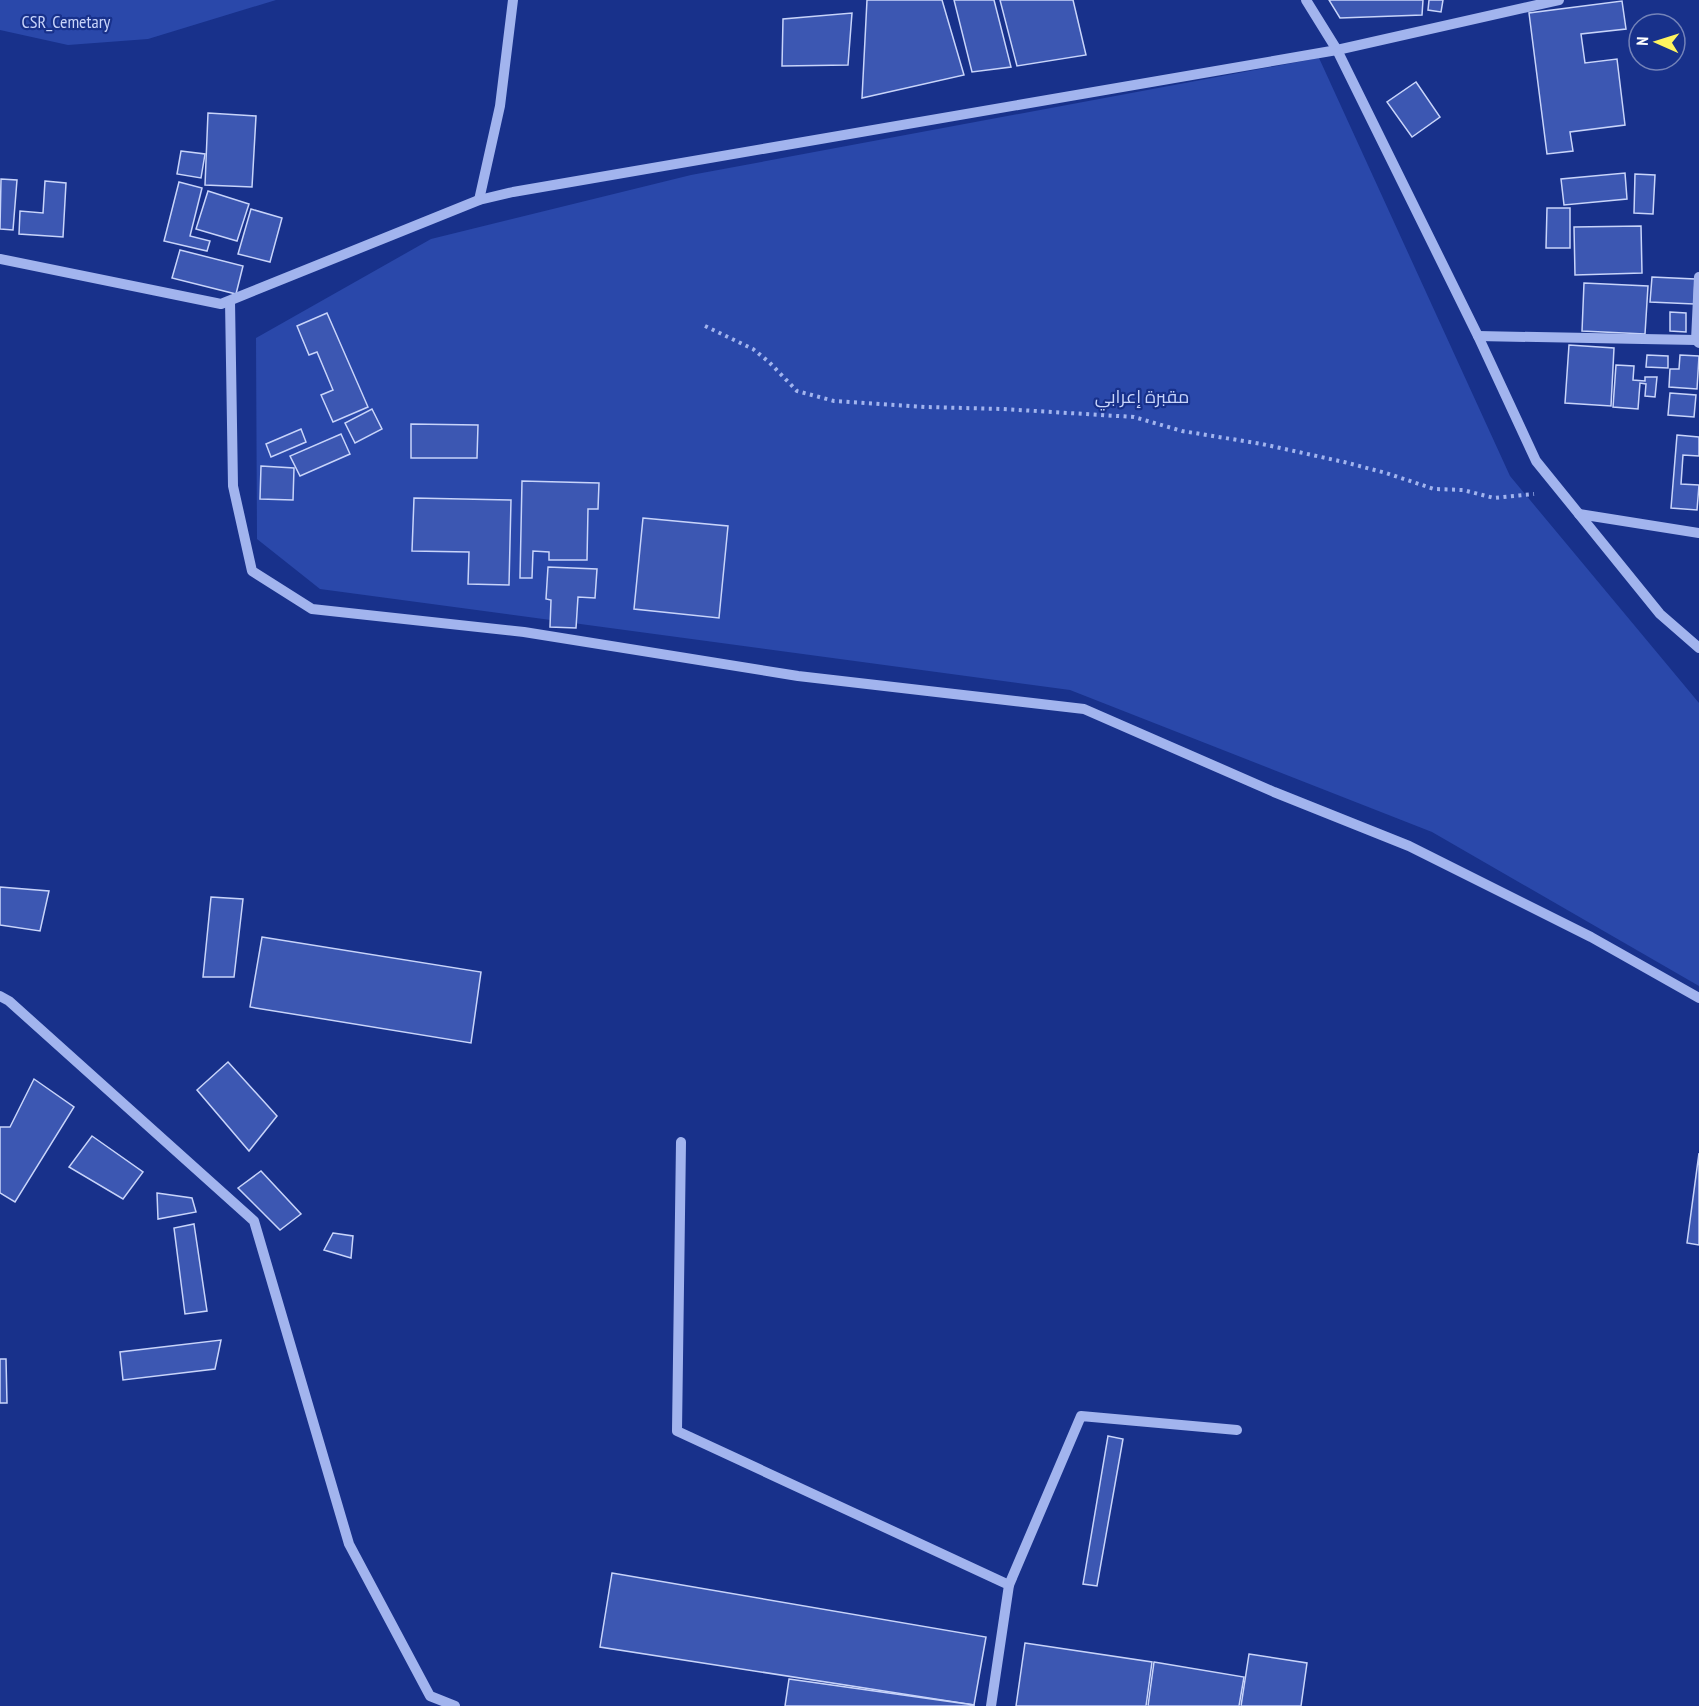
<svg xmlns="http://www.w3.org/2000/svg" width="1699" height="1706" font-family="'PT Sans Narrow',Cairo,sans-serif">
	<rect width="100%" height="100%" fill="#18318b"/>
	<g fill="#2a48aa">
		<path d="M0 0H276L148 39 68 45 0 30Z"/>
		<path d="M1319 58 1510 476 1699 703V986L1432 832 1070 690 320 589 257 539 256 338 431 239 691 175Z"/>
	</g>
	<g fill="#3c57b2" stroke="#c8d4fa" stroke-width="1.5">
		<path d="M867 0H942L964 75 862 98Z"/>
		<path d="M954 0H994L1011 67 972 72Z"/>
		<path d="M1000 0H1073L1086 55 1017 66Z"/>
		<path d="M1329 0H1423L1422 15 1340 18Z"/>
		<path d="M1429 0H1443L1441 12 1428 10Z"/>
		<path d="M1622 1 1626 29 1581 34 1585 63 1617 59 1625 125 1570 132 1573 151 1547 154 1529 13Z"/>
		<path d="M852 13 848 65 782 66 783 19Z"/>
		<path d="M1416 82 1440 117 1412 137 1387 102Z"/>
		<path d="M208 113 256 116 252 187 205 185Z"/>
		<path d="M181 151 205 154 201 178 177 174Z"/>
		<path d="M1625 173 1627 199 1564 205 1561 179Z"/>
		<path d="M1635 174 1655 175 1653 214 1634 213Z"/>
		<path d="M1 179 17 180 13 230 0 229Z"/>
		<path d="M45 181 66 183 63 237 19 234 20 211 43 213Z"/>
		<path d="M179 182 202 188 190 236 210 241 207 251 164 241Z"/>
		<path d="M208 191 249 204 237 241 196 229Z"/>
		<path d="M1547 208H1570V248H1546Z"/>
		<path d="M251 209 282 218 270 262 238 254Z"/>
		<path d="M1641 226 1642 273 1575 275 1574 227Z"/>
		<path d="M180 250 243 266 236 294 172 278Z"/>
		<path d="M1652 277 1695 279 1694 304 1650 302Z"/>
		<path d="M1584 283 1648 286 1645 334 1582 331Z"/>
		<path d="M1670 312 1686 313V332L1670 331Z"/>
		<path d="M327 313 368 407 333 422 321 395 333 390 317 352 309 355 297 326Z"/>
		<path d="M1569 345 1614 348 1611 406 1565 403Z"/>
		<path d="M1647 355 1668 356V368L1646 367Z"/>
		<path d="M1680 355 1699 356 1697 389 1669 387 1670 369H1679Z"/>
		<path d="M1616 365 1634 366 1633 380 1645 381V377H1657L1655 397 1645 396 1646 384 1640 383 1638 409 1613 407Z"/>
		<path d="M1670 393 1696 395 1694 417 1668 415Z"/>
		<path d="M372 409 382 429 355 443 345 423Z"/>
		<path d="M411 424 478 425 477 458H411Z"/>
		<path d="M301 429 306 442 271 457 266 444Z"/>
		<path d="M341 434 350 454 300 476 290 456Z"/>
		<path d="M1677 435 1699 437V456L1683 455 1681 484 1699 485 1697 510 1671 508Z"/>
		<path d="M261 466 294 468 293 500 260 499Z"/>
		<path d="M522 481 599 483 598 509H588L587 560H549V552L533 551 532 578H520Z"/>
		<path d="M414 498 511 500 509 585 468 584 469 552 412 551Z"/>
		<path d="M643 518 728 526 719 618 634 609Z"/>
		<path d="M548 567 597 569 595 598 578 597 576 628 550 627 551 600 546 599Z"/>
		<path d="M0 887 49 891 40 931 0 925Z"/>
		<path d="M211 897 243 899 234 977H203Z"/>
		<path d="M262 937 481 972 471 1043 250 1007Z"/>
		<path d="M228 1062 277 1116 249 1151 197 1090Z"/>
		<path d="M34 1079 74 1107 15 1202 0 1193V1127H10Z"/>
		<path d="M92 1136 143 1172 123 1199 69 1167Z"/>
		<path d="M1699 1153V1245L1687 1243Z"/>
		<path d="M261 1171 301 1214 280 1230 238 1188Z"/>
		<path d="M157 1193 192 1198 196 1212 158 1219Z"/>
		<path d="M194 1224 207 1311 185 1314 174 1228Z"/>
		<path d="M333 1233 353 1236 351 1258 324 1250Z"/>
		<path d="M221 1340 215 1369 123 1380 120 1352Z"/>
		<path d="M0 1359H6L7 1403H0Z"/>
		<path d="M1108 1436 1123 1439 1097 1586 1083 1584Z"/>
		<path d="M612 1573 986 1637 974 1705 600 1647Z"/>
		<path d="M1025 1643 1152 1662 1146 1706H1016Z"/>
		<path d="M1249 1654 1307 1663 1301 1706H1241Z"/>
		<path d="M1154 1662 1244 1677 1239 1706H1148Z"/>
		<path d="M789 1679 974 1705V1706H785Z"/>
	</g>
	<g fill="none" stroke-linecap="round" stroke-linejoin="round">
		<path stroke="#a2b4ee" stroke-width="4" stroke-dasharray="3 4.5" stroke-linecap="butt" d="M705 326 753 349 769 362 797 391 834 401 925 407 1003 409 1134 417 1182 431 1262 444 1344 462 1386 473 1434 489 1463 490 1494 498 1534 494"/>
		<g stroke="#a2b4ee" stroke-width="10">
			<path d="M1306 0 1337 50 1478 336 1536 461 1660 614 1699 648"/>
			<path d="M479 200 500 106 513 0"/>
			<path d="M0 259 221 304 479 200 513 192 1337 50 1559 0"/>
			<path d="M1699 277 1696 340 1699 343"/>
			<path d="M230 301 233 486 252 571 312 609 524 632 798 676 1084 709 1274 792 1409 846 1591 937 1699 998"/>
			<path d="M1478 336 1696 340"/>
			<path d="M1579 514 1699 533"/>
			<path d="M0 996 9 1001 254 1221 349 1544 430 1696 455 1706"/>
			<path d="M681 1142 677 1431 1009 1585 991 1706"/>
			<path d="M1009 1585 1081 1416 1237 1430"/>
		</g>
	</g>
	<g text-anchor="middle" stroke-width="4.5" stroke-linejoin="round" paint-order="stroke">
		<g font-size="18" fill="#c8d4fa" stroke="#18318b">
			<text x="66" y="28">CSR_Cemetary</text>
			<text x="1142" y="403">مقبرة إعرابي</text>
		</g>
	</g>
	<g transform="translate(1657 42) rotate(273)"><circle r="28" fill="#18318b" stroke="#7483b9" stroke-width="1.5"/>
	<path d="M0-4.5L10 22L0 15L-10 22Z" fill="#fff45f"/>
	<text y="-9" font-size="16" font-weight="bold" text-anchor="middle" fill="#ffffff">N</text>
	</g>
</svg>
